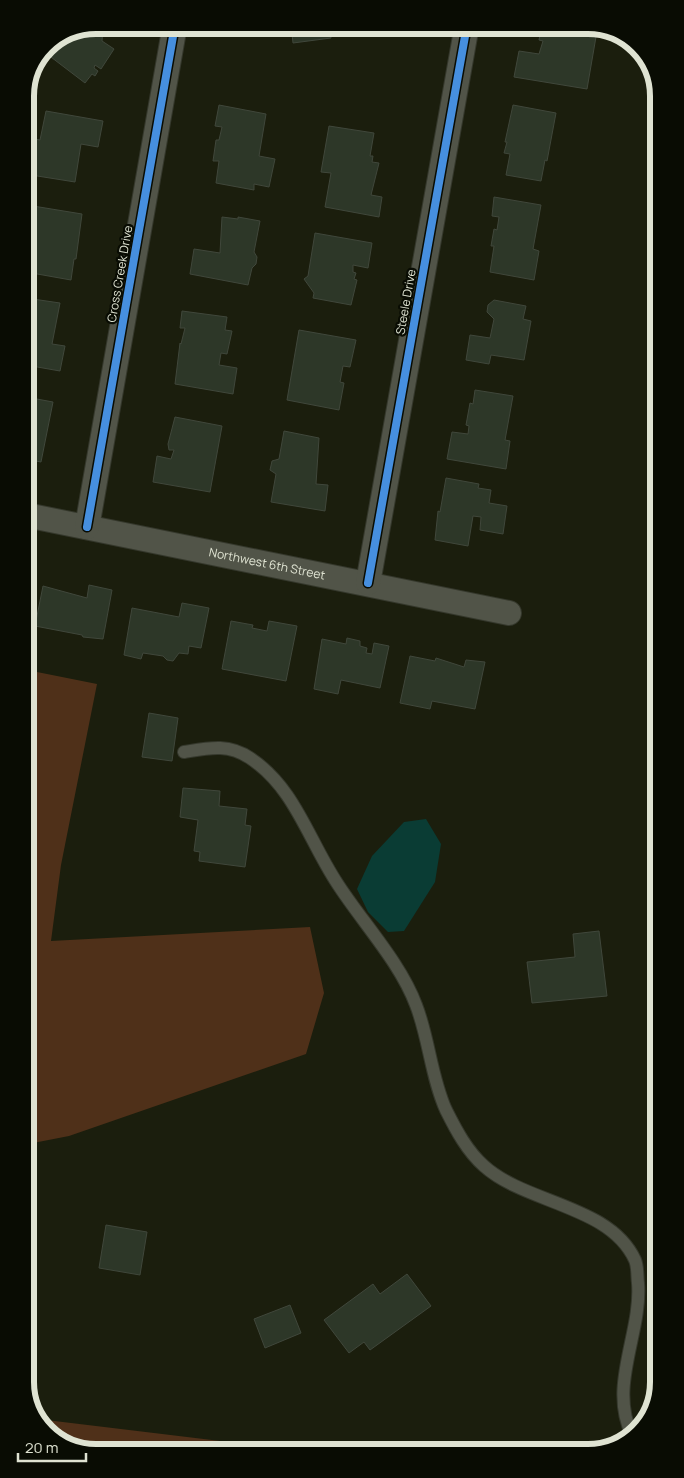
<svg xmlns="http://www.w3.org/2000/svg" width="684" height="1478" font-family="Manrope,sans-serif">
	<rect width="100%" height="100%" fill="#1b1e0d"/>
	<g fill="#4f3019">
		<path d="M27 670 97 684 61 865 51 941 310 927 324 993 306 1054 69 1136 28 1144Z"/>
		<path d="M38 1419 245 1444 258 1452 91 1453 53 1439Z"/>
	</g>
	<path fill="#0a3c34" d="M426 819 441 844 435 882 404 931 388 932 368 912 357 889 372 856 404 822Z"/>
	<g fill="#2d3728" stroke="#40473b">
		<path d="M95 25 103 28 102 41 114 49 101 69 95 65 94 68 98 71 95 76 92 74 85 83 43 51 46 45 54 42 59 46 64 38Z"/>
		<path d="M291 25H329L331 38 293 43Z"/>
		<path d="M542 25H562L597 31 587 89 514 77 519 51 539 54 543 41 539 40Z"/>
		<path d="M219 105 266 114 259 156 275 159 269 187 254 184V190L216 183 219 161H213L216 140H219L222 127 215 126Z"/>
		<path d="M513 105 556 113 547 161 545 160 541 181 506 175 510 154 504 153 507 142H505Z"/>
		<path d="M46 111 103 121 98 147 81 144 75 182 31 175 35 159 31 158 34 139 40 140Z"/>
		<path d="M329 126 374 133 370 156H373L372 162 379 163 371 195 382 197 379 217 325 207 331 173 321 172Z"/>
		<path d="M494 197 541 205 533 249 539 251 534 280 490 272 494 246H491L494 229 497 230 499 217 492 216Z"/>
		<path d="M27 205 82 214 76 259H74L71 280 26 272Z"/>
		<path d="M222 217 238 219V217L260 221 254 252 257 257 256 264 252 268 248 285 190 274 194 249 220 253Z"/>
		<path d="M315 233 372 243 368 268 353 265V272L356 273 354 279 357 280 351 305 313 298 314 293 304 279 308 276Z"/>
		<path d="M26 298 60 303 52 344 65 346 60 371 26 365Z"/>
		<path d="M494 300 526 306 523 319 531 321 524 360 491 355 489 364 466 360 470 335 490 338 494 319 487 312 488 305Z"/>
		<path d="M182 311 227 317 225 330 232 331 227 354 221 353 219 365 237 368 233 394 175 384 180 343 181 344 185 328H180Z"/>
		<path d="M299 330 356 340 350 367 343 366 340 382 344 383 339 410 287 400Z"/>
		<path d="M475 390 513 396 505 440 510 441 506 469 447 459 452 432 468 434 469 426 466 425 470 403 473 404Z"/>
		<path d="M26 397 53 402 41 462 26 459Z"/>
		<path d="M175 417 222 426 210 492 153 482 157 456 171 459 174 450H169L168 444Z"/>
		<path d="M284 431 319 438 316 484 328 485 325 511 271 502 276 474 270 470 272 461 279 459Z"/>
		<path d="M446 478 479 484 478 488 491 490 489 503 507 506 503 534 480 530 481 517 473 516 468 546 435 540 438 511 440 512Z"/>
		<path d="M656 504 657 530 648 507Z"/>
		<path d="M89 585 112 590 103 639 83 637 82 635 35 626 43 586 87 598Z"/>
		<path d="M182 603 209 608 201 648 189 646 188 654 179 653 173 661 167 660 163 656 143 653 141 659 124 655 132 608 179 617Z"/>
		<path d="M231 621 253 625 252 628 267 631 269 621 297 626 286 681 222 669Z"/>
		<path d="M347 638 360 641V646L367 648 366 653 372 654 374 643 389 646 380 688 341 680 338 694 314 689 322 639 346 644Z"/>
		<path d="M410 656 435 661 436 658 464 667 466 660 485 662 475 709 432 701 430 709 400 703Z"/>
		<path d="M149 713 178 718 172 761 142 757Z"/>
		<path d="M183 788 220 791 219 806 247 809 245 825 251 826 245 867 199 861 200 852 194 851 198 820 180 817Z"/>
		<path d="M599 931 607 996 532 1003 527 962 575 957 573 934Z"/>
		<path d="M658 987V1010H655Z"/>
		<path d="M106 1225 147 1232 140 1275 99 1268Z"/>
		<path d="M407 1274 431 1306 370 1350 364 1342 349 1353 324 1320 373 1284 380 1294Z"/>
		<path d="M290 1305 301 1333 265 1348 254 1319Z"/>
	</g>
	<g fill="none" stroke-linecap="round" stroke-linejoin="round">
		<defs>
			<path id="lane" d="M184 752C208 748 228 743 250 758 295 788 308 839 337 883 362 922 400 962 416 1005 429 1038 431 1077 446 1110 456 1130 467 1151 484 1166 526 1204 610 1205 635 1260 638 1267 637 1276 638 1283 642 1333 608 1386 632 1435"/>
			<g id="street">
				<path id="s1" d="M26 515 509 613"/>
				<path d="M87 527 175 25"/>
				<path d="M368 583 467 25"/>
			</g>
		</defs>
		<use href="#lane" stroke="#35382c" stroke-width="14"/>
		<use href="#street" stroke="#35382c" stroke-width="26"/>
		<use href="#lane" stroke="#515448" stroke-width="12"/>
		<use href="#street" stroke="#515448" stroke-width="24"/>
		<defs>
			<g id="cycleway">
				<path d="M87 527 175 25"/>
				<path d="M368 583 467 25"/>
			</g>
		</defs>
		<use href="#cycleway" stroke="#090c03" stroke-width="11"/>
		<use href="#cycleway" stroke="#468fdf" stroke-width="8"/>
	</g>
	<g text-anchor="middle" stroke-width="4.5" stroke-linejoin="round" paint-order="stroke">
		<g font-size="12" fill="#dfe3d2" stroke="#090c03">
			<text transform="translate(120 274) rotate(-80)" y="4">Cross Creek Drive</text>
			<text transform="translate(406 302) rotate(-80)" y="4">Steele Drive</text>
			<text dy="4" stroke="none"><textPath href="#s1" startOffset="246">Northwest 6th Street</textPath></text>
		</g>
	</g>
	<path d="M0 0H684V1478H0ZM96 34H588A62 62 0 0 1 650 96V1382A62 62 0 0 1 588 1444H96A62 62 0 0 1 34 1382V96A62 62 0 0 1 96 34Z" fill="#090c03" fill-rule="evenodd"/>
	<path fill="none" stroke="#dfe3d2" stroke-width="6" d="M96 34H588A62 62 0 0 1 650 96V1382A62 62 0 0 1 588 1444H96A62 62 0 0 1 34 1382V96A62 62 0 0 1 96 34Z"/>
	<path d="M18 1453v8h68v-8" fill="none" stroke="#dfe3d2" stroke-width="2.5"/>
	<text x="25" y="1453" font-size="15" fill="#dfe3d2" stroke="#090c03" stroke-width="4" paint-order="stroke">20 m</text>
</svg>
